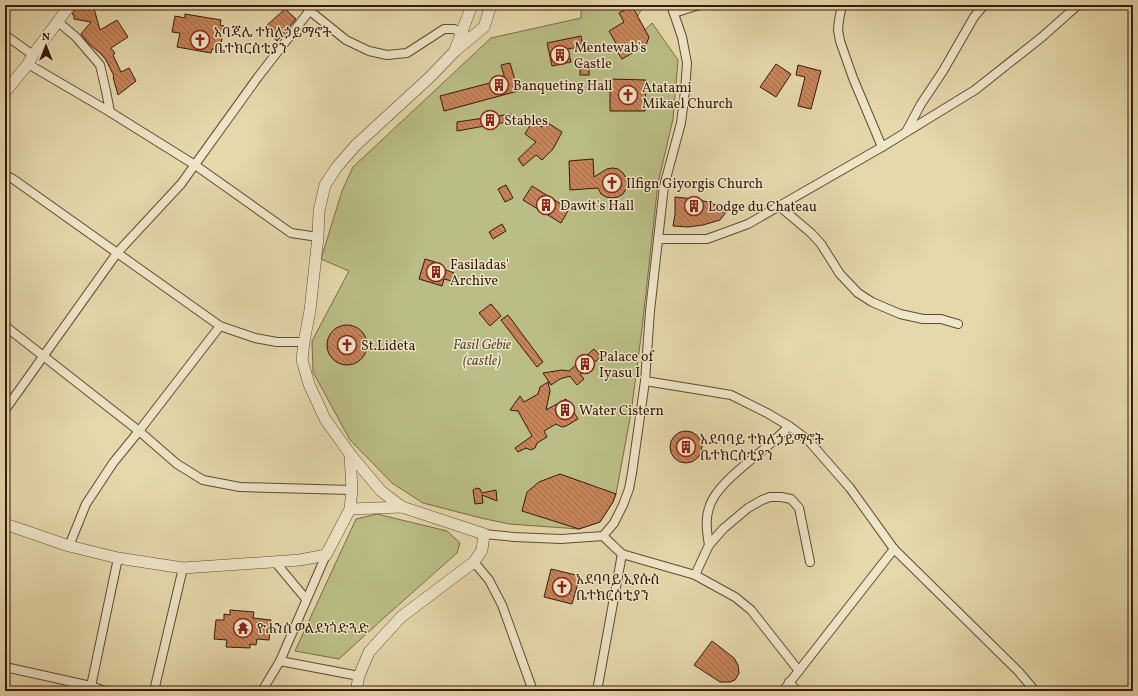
<svg xmlns="http://www.w3.org/2000/svg" width="1138" height="696" font-family="Vollkorn,'Noto Serif Ethiopic',serif">
	<defs>
		<pattern id="building-back-hatch" width="6" height="6" patternUnits="userSpaceOnUse"><rect width="6" height="6" fill="#c78459"/><path d="M-1 5l2 2M0 0l6 6M5-1l2 2" fill="none" stroke="#a26b48"/></pattern>
	</defs>
	<rect width="100%" height="100%" fill="#e5d8ab"/>
	<filter id="stains"><feTurbulence type="fractalNoise" baseFrequency=".005" numOctaves="4"/><feColorMatrix values="0 0 0 0 .2 0 0 0 0 .09 0 0 0 0 .02 0 0 0 .5 -.17"/></filter>
	<radialGradient id="worn" r=".72"><stop offset=".6" stop-color="#630" stop-opacity="0"/><stop offset="1" stop-color="#630" stop-opacity=".3"/></radialGradient>
	<g fill="#babd85" stroke="#786b47">
		<path d="M581 5H644L637 17 645 30 652 23 678 60 673 119 658 183 642 329 631 413 616 494 613 502 600 522 579 529 509 524 481 518 423 503 392 483 350 440 313 372 312 341 349 271 321 259 342 191 353 167 491 38 581 18Z"/>
		<path d="M377 514 447 531 460 543 457 553 386 616 339 659 295 651 356 519Z"/>
	</g>
	<g fill="url(#building-back-hatch)" stroke="#371909">
		<path d="M77 5H93L100 30 117 20 128 37 111 48 115 53 113 55 121 72 129 68 136 81 118 95 113 77 114 76 106 60 101 54 89 44 81 34 91 22 74 19V15L72 14 76 9Z"/>
		<path d="M632 6 649 37 646 45 622 59 615 48 618 47 609 31 624 22 619 13Z"/>
		<path d="M285 9 296 19 277 41 265 27Z"/>
		<path d="M185 14 221 20 220 25 224 26 220 50 212 49 211 53 177 47 180 33 172 32 175 16 185 18Z"/>
		<path d="M581 36 583 46 568 49 571 62 552 66 547 43Z"/>
		<path d="M510 63 518 91 444 111 440 96 505 79 501 65Z"/>
		<rect x="580" y="64" width="9" height="11"/>
		<path d="M776 64 791 74 776 97 760 87Z"/>
		<path d="M798 65 821 71 811 109 798 106 805 77 796 75Z"/>
		<path d="M610 79 646 80 645 111H610Z"/>
		<path d="M511 114 512 121 457 131V122Z"/>
		<path d="M545 121 562 132 553 149 542 160 536 155 523 166 518 159 536 142 525 134 532 122 542 127Z"/>
		<path d="M593 159 594 177 607 169 613 168 618 169 623 173 626 178 627 183 626 189 623 194 618 197 612 198 606 197 601 194 598 188 570 190 569 161Z"/>
		<path d="M506 185 513 198 505 202 498 189Z"/>
		<path d="M532 186 569 209 561 223 523 200Z"/>
		<path d="M675 197 695 199 708 202 716 205 717 204 727 211 720 220 703 225 688 227 673 226 675 214Z"/>
		<path d="M502 224 506 231 493 239 489 232Z"/>
		<path d="M425 259 435 262 446 270 454 273 452 281 444 279 442 286 419 279Z"/>
		<path d="M491 304 501 316 490 326 479 313Z"/>
		<path d="M508 315 543 362 537 367 501 320Z"/>
		<circle cx="347" cy="345" r="20"/>
		<path d="M594 349 601 357 580 374 584 379 577 385 570 376 560 379 551 385 543 373 562 370 569 371Z"/>
		<path d="M548 382 550 391 546 410 566 399 578 419 566 426 562 427 556 424 544 431 547 437 537 443 535 448 531 450 526 448 518 452 515 448 532 436 518 411 510 410 520 396 524 402 538 394 540 387Z"/>
		<circle cx="686" cy="447" r="16"/>
		<path d="M560 474 616 494 613 502 600 522 579 529 522 511 527 492 539 482Z"/>
		<path d="M477 488 480 489 482 493 496 490 497 501 482 495 483 503 475 504 473 490Z"/>
		<path d="M551 569 580 576 572 604 544 597Z"/>
		<path d="M230 610 254 612 253 618 271 620 269 640 257 639 256 645 250 644V648L226 647 227 640 214 639 216 620H224V614L230 615Z"/>
		<path d="M712 641 734 658 738 665 739 673 735 680 730 682H720L694 665Z"/>
	</g>
	<g fill="none" stroke-linecap="round" stroke-linejoin="round">
		<defs>
			<g id="minor">
				<path d="M304 5 310 11 346 40 369 51 387 55 407 53 444 29H454L465 34"/>
				<path d="M842 5 839 20 838 30 840 41 853 78 882 147"/>
				<path d="M674 13 699 5"/>
				<path d="M57 21 76 37 100 65 106 91 110 112"/>
				<path d="M5 35 33 55"/>
				<path d="M28 64 110 112 195 165 291 233 318 237"/>
				<path d="M906 132 921 104 943 71 974 17 984 5"/>
				<path d="M5 175 13 179 220 326 255 338 277 342H304"/>
				<path d="M779 206 811 233 821 244 840 274 858 293 872 302 900 314 923 319H941L958 324"/>
				<path d="M658 239H707L748 224 882 147 975 90 1042 37 1078 5"/>
				<path d="M5 326 139 431 177 464 203 480 240 487 352 490"/>
				<path d="M645 381 701 390 731 395 767 413 789 426 808 440 850 488 894 549 1019 672 1035 691"/>
				<path d="M5 410 117 253 181 184 258 77 314 5"/>
				<path d="M484 534 514 537 561 539 603 536 614 523 623 505 629 489 632 473 645 381 650 311 664 186 681 123 685 91 687 63 682 37 671 5"/>
				<path d="M603 536 622 554 695 575 735 597 751 610 799 671"/>
				<path d="M709 545C707 533 705 520 709 508 715 485 753 459 771 443 777 438 783 432 789 426"/>
				<path d="M69 546 86 504 113 463 139 431 220 326"/>
				<path d="M474 562 489 580 502 605 533 691"/>
				<path d="M276 563 306 599"/>
				<path d="M695 575 709 545 723 529 748 508 762 500 770 497H781L791 499 799 508 810 562"/>
				<path d="M280 661 359 676"/>
				<path d="M5 667 91 686 105 691"/>
				<path d="M789 682 797 691"/>
				<path d="M90 691 118 558"/>
				<path d="M154 691 183 568"/>
				<path d="M262 691 280 661 326 555"/>
				<path d="M597 691 622 554"/>
				<path d="M783 691 894 549"/>
			</g>
			<g id="tertiary">
				<path d="M455 50 472 5"/>
				<path d="M5 92 28 64 33 55 70 5"/>
				<path d="M350 509 402 507"/>
				<path d="M5 524 69 546 118 558 183 568 300 560 326 555 350 509 352 490 350 454"/>
				<path d="M356 691 359 676 369 652 401 617 474 562 482 550 484 534 402 507 381 491 350 454 325 419 309 384 302 360 304 342 310 310 318 237 319 211 325 185 336 168 356 145 430 77 455 51 484 27 491 5"/>
			</g>
		</defs>
		<use href="#minor" stroke="#624932" stroke-width="10"/>
		<use href="#tertiary" stroke="#624932" stroke-width="12"/>
		<use href="#minor" stroke="#eee6c8" stroke-width="8"/>
		<use href="#tertiary" stroke="#eee6c8" stroke-width="11"/>
	</g>
	<defs>
		<symbol id="church-ring" viewBox="-11 -11 22 22"><circle r="9.5" fill="#eee6c8" stroke="#8f2418" stroke-width="1.5"/><path d="M-1.2-6h2.4v3.5h3.3v2.4h-3.3V6h-2.4V-.1h-3.3v-2.4h3.3Z" fill="#8f2418"/></symbol>
		<symbol id="building-ring" viewBox="-11 -11 22 22"><circle r="9.5" fill="#eee6c8" stroke="#8f2418" stroke-width="1.5"/><path d="M-4-6H4V6H1V3H-1V6H-4ZM-2.5-4.3h1.7v1.8h-1.7ZM.8-4.3h1.7v1.8H.8ZM-2.5-1h1.7V.8h-1.7ZM.8-1h1.7V.8H.8Z" fill="#8f2418"/></symbol>
		<symbol id="temple-ring" viewBox="-11 -11 22 22"><circle r="9.5" fill="#eee6c8" stroke="#8f2418" stroke-width="1.5"/><path d="M0-6L5-2H3V0L6.5 2.5H4V6H1.5V3h-3V6H-4V2.5H-6.5L-3 0V-2H-5Z" fill="#8f2418"/></symbol>
	</defs>
	<g fill-rule="evenodd">
		<use href="#church-ring" x="189" y="29" width="22" height="22"/>
		<use href="#building-ring" x="549" y="44" width="22" height="22"/>
		<use href="#building-ring" x="488" y="74" width="22" height="22"/>
		<use href="#church-ring" x="617" y="84" width="22" height="22"/>
		<use href="#building-ring" x="479" y="109" width="22" height="22"/>
		<use href="#church-ring" x="601" y="172" width="22" height="22"/>
		<use href="#building-ring" x="535" y="194" width="22" height="22"/>
		<use href="#building-ring" x="683" y="195" width="22" height="22"/>
		<use href="#building-ring" x="425" y="261" width="22" height="22"/>
		<use href="#church-ring" x="336" y="334" width="22" height="22"/>
		<use href="#building-ring" x="574" y="353" width="22" height="22"/>
		<use href="#building-ring" x="554" y="399" width="22" height="22"/>
		<use href="#building-ring" x="675" y="436" width="22" height="22"/>
		<use href="#church-ring" x="551" y="576" width="22" height="22"/>
		<use href="#temple-ring" x="232" y="617" width="22" height="22"/>
	</g>
	<g text-anchor="middle" stroke-width="3" stroke-linejoin="round" paint-order="stroke">
		<g font-size="14" fill="#371909" stroke="#eee6c8" text-anchor="start">
			<text x="214" y="37">አባጃሌ ተክለኃይማኖት<tspan x="214" dy="16">ቤተክርስቲያን</tspan></text>
			<text x="574" y="52">Mentewab's<tspan x="574" dy="16">Castle</tspan></text>
			<text x="513" y="90">Banqueting Hall</text>
			<text x="642" y="92">Atatami<tspan x="642" dy="16">Mikael Church</tspan></text>
			<text x="504" y="125">Stables</text>
			<text x="626" y="188">Ilfign Giyorgis Church</text>
			<text x="560" y="210">Dawit's Hall</text>
			<text x="708" y="211">Lodge du Chateau</text>
			<text x="450" y="269">Fasiladas'<tspan x="450" dy="16">Archive</tspan></text>
			<text x="361" y="350">St.Lideta</text>
			<text x="599" y="361">Palace of<tspan x="599" dy="16">Iyasu I</tspan></text>
			<text x="579" y="415">Water Cistern</text>
			<text x="700" y="444">አደባባይ ተክለኃይማኖት<tspan x="700" dy="16">ቤተክርስቲያን</tspan></text>
			<text x="576" y="584">አደባባይ ኢየሱስ<tspan x="576" dy="16">ቤተክርስቲያን</tspan></text>
			<text x="257" y="633">ዮሐንስ ወልደነጎድጓድ</text>
		</g>
		<g font-size="14" font-style="italic" fill="#5e4a2e" stroke="#eee6c8">
			<text x="482" y="349">Fasil Gebie<tspan x="482" dy="16">(castle)</tspan></text>
		</g>
	</g>
	<rect width="1138" height="696" fill="none" stroke="#e5d8ab" stroke-width="20"/>
	<rect x="6" y="6" width="1126" height="684" fill="none" stroke="#371909" stroke-width="2"/>
	<rect x="10" y="10" width="1118" height="676" fill="none" stroke="#371909"/>
	<g transform="translate(46 46)" stroke="#eee6c8" stroke-width="3" paint-order="stroke">
	<path d="M0-3L7 15L0 10L-7 15Z" fill="#371909"/>
	<text y="-6" font-size="11" font-weight="bold" text-anchor="middle" fill="#371909">N</text>
	</g>
	<rect width="100%" height="100%" filter="url(#stains)"/>
	<rect width="100%" height="100%" fill="url(#worn)"/>
</svg>
